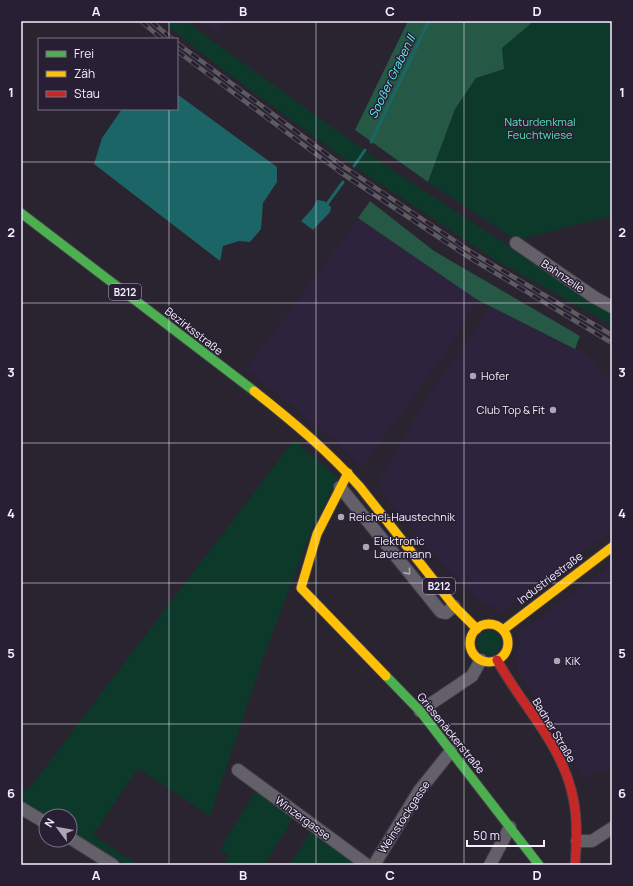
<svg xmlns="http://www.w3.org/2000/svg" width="633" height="886" font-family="Manrope,sans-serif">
	<rect width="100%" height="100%" fill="#29242f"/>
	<g fill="#2e233c">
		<path d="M199 21H228L218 35Z"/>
		<path d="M358 218 476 299 455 339 362 468 334 440 245 369 272 335Z"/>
		<path d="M491 307 589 356 607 379 612 381V531L575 556 502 613 475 597 423 543 380 489 378 482 428 396Z"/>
		<path d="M612 564V767L584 778 548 716 518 672 517 657 520 642 518 634Z"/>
	</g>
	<g fill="#0d392b">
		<path d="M162 21H185L389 168 612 313V325L497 261 367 175 223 70Z"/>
		<path d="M534 21H612V216L516 240 428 182 455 109 476 78 504 69 502 48Z"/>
		<path d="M294 440 338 478 312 529 264 656 210 816 138 768 93 835 138 865H126L70 831V816H46L21 800V788L27 791Z"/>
		<circle cx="489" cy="643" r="12"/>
		<path d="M256 790 293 818 265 865H223L229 856 220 849Z"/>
		<path d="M311 831 356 865H290Z"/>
	</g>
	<g fill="#255845">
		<path d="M408 21H534L502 48 504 69 476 78 455 109 428 182 355 130Z"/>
		<path d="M370 201 434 251 580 336 575 349 476 299 358 218Z"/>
	</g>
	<g fill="#1c6566">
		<path d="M177 94 277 167V182L263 203 261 229 250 242 239 241 223 246 220 261 94 164 102 138 122 109H177Z"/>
		<path d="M317 200 324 201 331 207 330 212 313 230 301 221 312 209Z"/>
	</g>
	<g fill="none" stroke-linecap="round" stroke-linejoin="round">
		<g stroke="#1c6566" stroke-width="3">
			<path d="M371 142 429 21"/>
			<path d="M354 166 365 150"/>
			<path d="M327 204 343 182"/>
		</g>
		<defs>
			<g id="street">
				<path d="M516 243 594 297 612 307"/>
				<path d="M340 487 441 612 446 613 454 606"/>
				<path d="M420 711 472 676 481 660"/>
				<path d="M238 770 367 865"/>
				<path d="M21 808 46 823"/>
				<path d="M70 838 113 865"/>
				<path d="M577 841H592L612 828"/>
				<path d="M374 865 419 791 451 751"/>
				<path d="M490 865 510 827"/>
			</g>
			<g id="fast">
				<path d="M21 213 254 391"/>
				<path d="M386 676 420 711 539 865"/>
			</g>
			<g id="slow">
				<path d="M254 391C292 421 328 451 360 487L454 606 477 629"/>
				<path d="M348 473 317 534 301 588 386 676"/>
				<circle cx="489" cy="643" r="19"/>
				<path d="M503 630 612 547"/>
			</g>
			<path id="jam" d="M497 660C520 702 559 742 571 789 578 814 577 840 575 865"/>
		</defs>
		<use href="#street" stroke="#433f49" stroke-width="14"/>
		<use href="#fast" stroke="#433f49" stroke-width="11"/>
		<use href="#slow" stroke="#433f49" stroke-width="11"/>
		<use href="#jam" stroke="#433f49" stroke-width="11"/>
		<use href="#street" stroke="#646069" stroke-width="12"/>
		<use href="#fast" stroke="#4caf50" stroke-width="9"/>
		<use href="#slow" stroke="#ffc107" stroke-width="9"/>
		<use href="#jam" stroke="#c62828" stroke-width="9"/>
		<defs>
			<g id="rail">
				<path d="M141 21 162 39"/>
				<path d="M151 21 172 39"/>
				<path d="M177 43 343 166 473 253 612 335"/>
				<path d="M177 51 340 172 470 258 612 343"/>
			</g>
		</defs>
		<use href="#rail" stroke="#5e5a62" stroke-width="4.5"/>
		<use href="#rail" stroke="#281f34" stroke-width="3" stroke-dasharray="9" stroke-linecap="butt"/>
	</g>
	<defs><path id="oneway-chevron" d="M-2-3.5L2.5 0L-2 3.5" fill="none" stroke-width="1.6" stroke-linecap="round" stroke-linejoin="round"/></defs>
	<use stroke="#aca7b3" href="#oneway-chevron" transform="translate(408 572) rotate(51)"/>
	<path fill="none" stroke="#f4eefd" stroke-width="1" stroke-opacity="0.55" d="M169 21V39M316 21V865M464 21V865M169 109V865M21 162H612M21 303H612M21 443H612M21 583H612M21 724H612"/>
	<g fill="#ada7b5" stroke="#281f34" stroke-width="1.5">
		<circle cx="473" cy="376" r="4"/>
		<circle cx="553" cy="410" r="4"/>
		<circle cx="341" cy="517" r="4"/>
		<circle cx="366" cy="547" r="4"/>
		<circle cx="557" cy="661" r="4"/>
	</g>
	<g text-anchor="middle" stroke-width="3" stroke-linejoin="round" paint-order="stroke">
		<g fill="#281f34" stroke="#b7b0c1" stroke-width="1">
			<rect x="109" y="284" width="32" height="16" rx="3"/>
			<rect x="423" y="578" width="32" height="16" rx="3"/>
		</g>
		<g font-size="10" font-weight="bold" fill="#f4eefd">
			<text x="125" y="296">B212</text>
			<text x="439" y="590">B212</text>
		</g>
		<g font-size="11" fill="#4ee8af" stroke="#281f34">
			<text x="540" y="126">Naturdenkmal<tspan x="540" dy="13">Feuchtwiese</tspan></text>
		</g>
		<g font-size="11" fill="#f4eefd" stroke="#281f34">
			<text transform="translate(563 276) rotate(34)" y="4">Bahnzeile</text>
			<text transform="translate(194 331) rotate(38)" y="4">Bezirksstraße</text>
			<text transform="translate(550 578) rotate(-37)" y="4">Industriestraße</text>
			<text transform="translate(554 730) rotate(59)" y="4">Badner Straße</text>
			<text transform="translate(451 733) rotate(51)" y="4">Griesenäckerstraße</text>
			<text transform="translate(404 817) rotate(-57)" y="4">Weinstockgasse</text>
			<text transform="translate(303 818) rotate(36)" y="4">Winzergasse</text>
		</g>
		<g font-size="11" fill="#f4eefd" stroke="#281f34" text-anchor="start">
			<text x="481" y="380">Hofer</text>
			<text x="545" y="414" text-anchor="end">Club Top &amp; Fit</text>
			<text x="349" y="521">Reichel-Haustechnik</text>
			<text x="374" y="545">Elektronic<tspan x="374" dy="13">Lauermann</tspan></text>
			<text x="565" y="665">KiK</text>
		</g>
		<g font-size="12" font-style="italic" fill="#5cecec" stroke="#281f34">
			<text transform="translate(392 77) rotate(-64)" y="4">Sooßer Graben II</text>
		</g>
	</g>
	<rect width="633" height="886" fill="none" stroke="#281f34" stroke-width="44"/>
	<rect x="38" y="38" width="140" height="72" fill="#281f34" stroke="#7a7284"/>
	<rect x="46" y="51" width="20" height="6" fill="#4caf50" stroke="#7a7284"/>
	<text x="74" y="58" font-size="12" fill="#f4eefd">Frei</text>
	<rect x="46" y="71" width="20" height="6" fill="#ffc107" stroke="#7a7284"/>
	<text x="74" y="78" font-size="12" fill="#f4eefd">Zäh</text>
	<rect x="46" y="91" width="20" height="6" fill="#c62828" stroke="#7a7284"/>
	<text x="74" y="98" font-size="12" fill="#f4eefd">Stau</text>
	<g transform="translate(58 828) rotate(302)"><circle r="19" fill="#281f34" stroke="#7a7284"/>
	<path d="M0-3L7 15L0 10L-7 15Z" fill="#ada7b5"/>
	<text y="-6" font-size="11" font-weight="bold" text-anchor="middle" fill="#f4eefd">N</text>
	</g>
	<path d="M467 840v6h77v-6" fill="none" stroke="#f4eefd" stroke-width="2"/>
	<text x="473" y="840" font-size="12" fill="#f4eefd" stroke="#281f34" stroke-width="3" paint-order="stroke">50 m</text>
	<rect x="22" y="22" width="589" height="842" fill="none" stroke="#f4eefd" stroke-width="1.5"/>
	<g font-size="13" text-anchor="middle" font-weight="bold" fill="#f4eefd">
		<text x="96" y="16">A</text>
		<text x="243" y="16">B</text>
		<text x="390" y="16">C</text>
		<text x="537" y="16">D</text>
		<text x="11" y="97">1</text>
		<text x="622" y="97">1</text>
		<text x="11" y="237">2</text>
		<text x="622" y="237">2</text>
		<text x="11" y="377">3</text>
		<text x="622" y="377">3</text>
		<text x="11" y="518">4</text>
		<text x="622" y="518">4</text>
		<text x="11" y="658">5</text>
		<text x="622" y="658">5</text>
		<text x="11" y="798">6</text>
		<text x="622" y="798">6</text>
		<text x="96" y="880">A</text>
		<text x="243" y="880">B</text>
		<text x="390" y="880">C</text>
		<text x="537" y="880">D</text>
	</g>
</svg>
